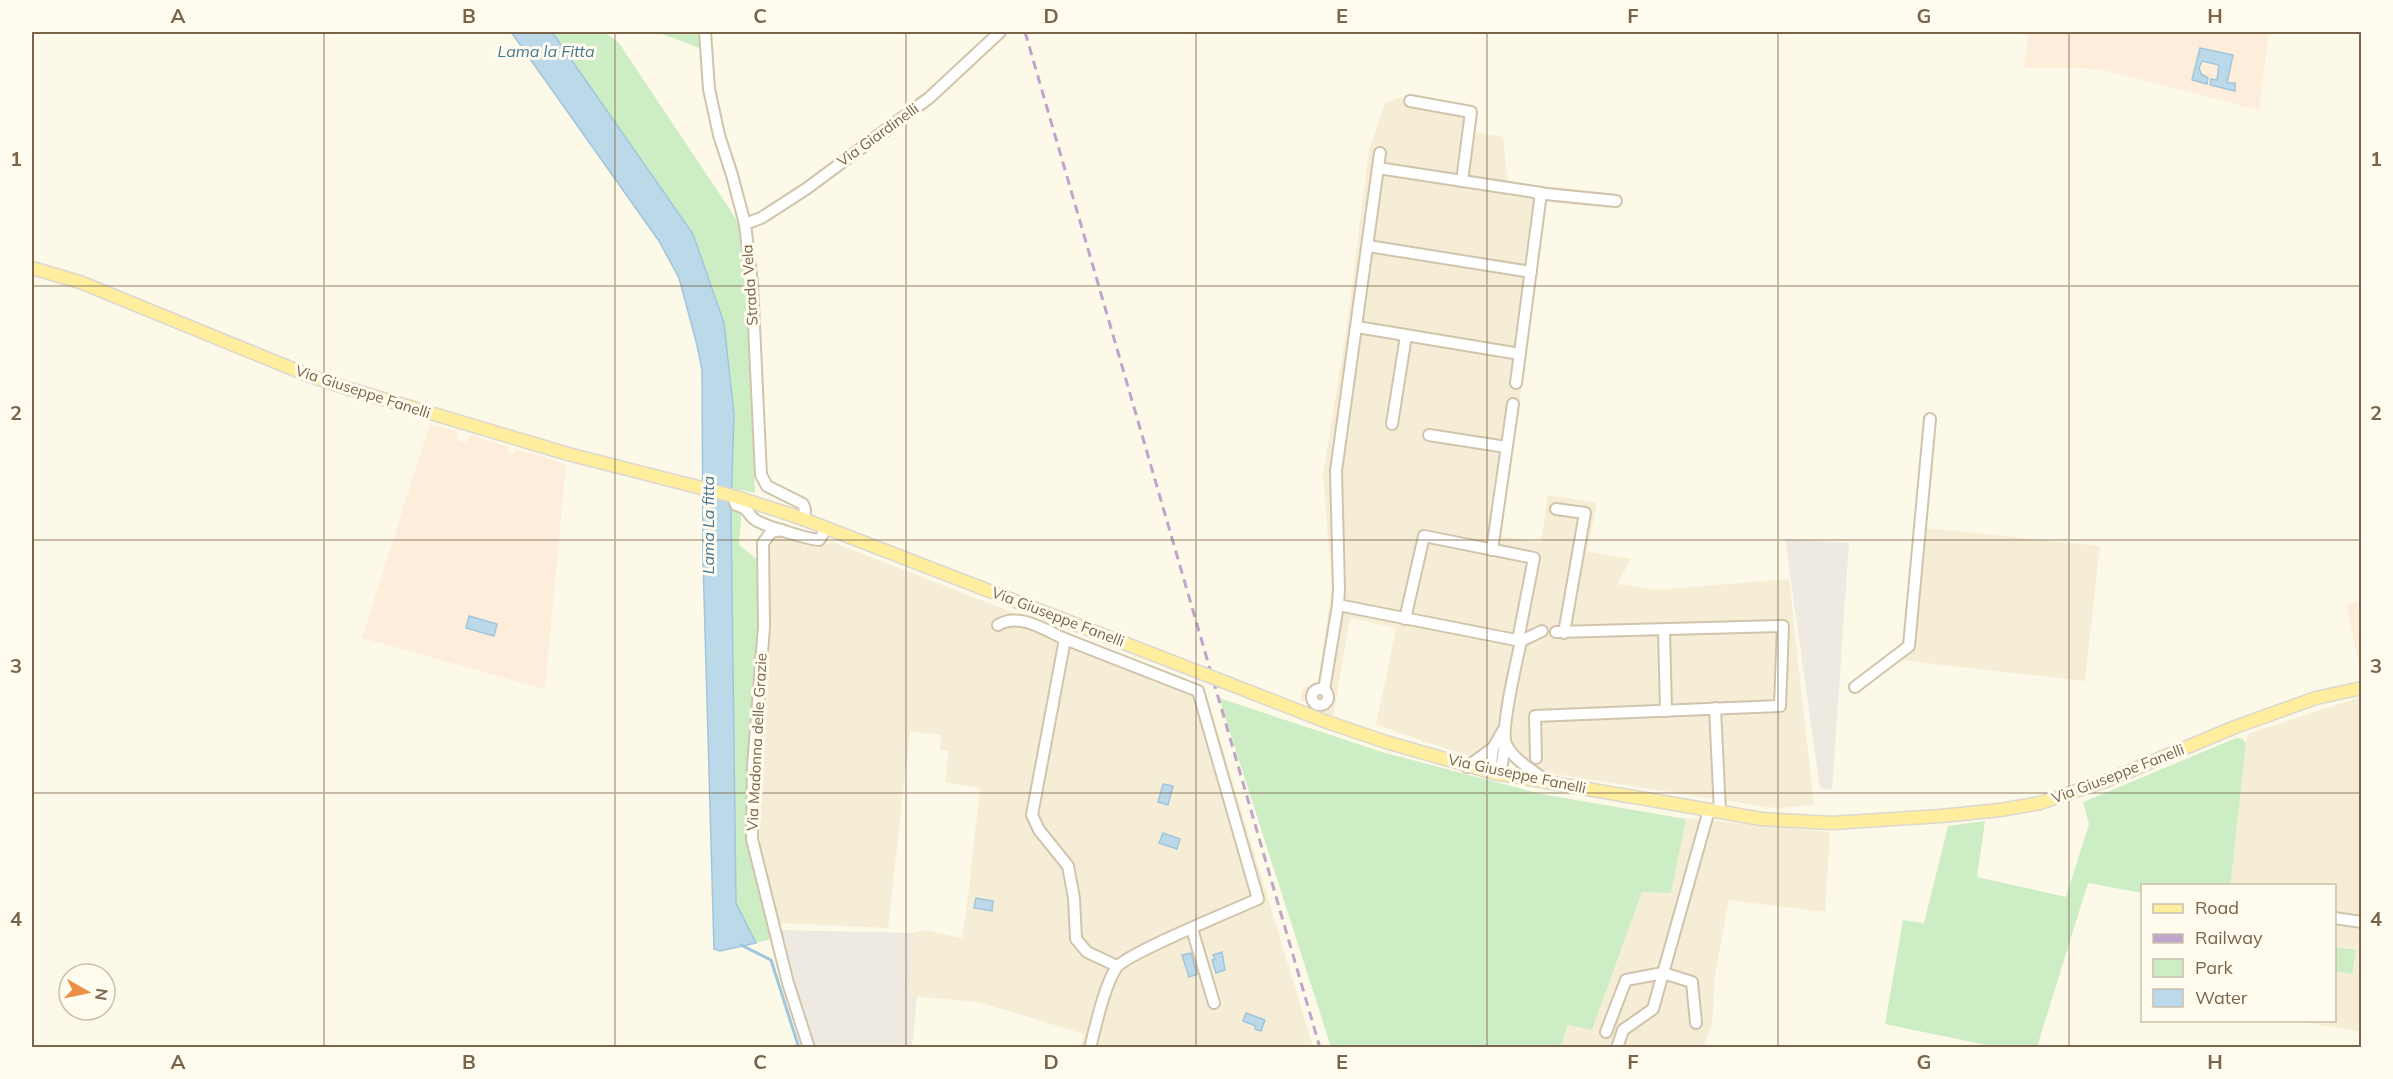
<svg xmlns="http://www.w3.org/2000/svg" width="2393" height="1079" font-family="Mulish,sans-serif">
	<rect width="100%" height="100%" fill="#fdf9e8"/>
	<g fill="#f6edd6">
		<path d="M1409 95 1478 107 1475 132 1503 137 1508 182 1619 194 1618 209 1547 202 1501 536 1541 543 1548 495 1597 503 1587 551 1631 559 1617 584 1655 590 1789 579 1814 805 1775 808 1547 773 1519 752 1491 743 1471 757 1376 725 1396 628 1350 618 1333 718 1308 708 1307 702 1300 700 1303 689 1318 681 1332 587 1323 474 1346 333 1369 150 1385 103Z"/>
		<path d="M1916 527 2100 546 2085 681 1900 660Z"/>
		<path d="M775 536 819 548 832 542 1204 687 1313 1047H1080L1084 1034 979 1002 909 996 914 933 926 930 962 938 967 905 980 788 945 782 949 751 940 750 941 735 910 731 888 928 780 923 760 860 758 757 770 629 769 543Z"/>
		<path d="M2361 697V1032L2297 1021 2334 1020V886H2229L2231 880 2247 734Z"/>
		<path d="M1684 818 1830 832 1825 912 1729 900 1715 974 1712 1024 1703 1047 1561 1048 1568 1025 1592 1030 1642 892 1671 893Z"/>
	</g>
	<g fill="#feeddb">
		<path d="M2029 32H2269L2259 110 2107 71 2082 68H2024Z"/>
		<path d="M430 424 458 432 457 441 466 443 470 435 508 447V452L513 454 516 449 566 464 545 689 362 638Z"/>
		<path d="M2361 601H2362L2361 674 2346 605Z"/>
	</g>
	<g fill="#eeeae1">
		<path d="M1785 539 1849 543 1832 790 1820 788Z"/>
		<path d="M779 930 914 933 909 995 917 996 912 1047H813L796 998Z"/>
	</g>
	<g fill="#cdedc5">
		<path d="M550 32H605L619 43 731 211 739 225 747 288 755 493 732 488C734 414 735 336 705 268Z"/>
		<path d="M657 32H701L702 49Z"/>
		<path d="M731 506 742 509 739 545 759 561 760 626 754 689 747 837 771 939 756 943 736 904Z"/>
		<path d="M1219 698 1382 752 1541 794 1686 819 1671 893 1642 892 1592 1030 1568 1025 1561 1047H1331Z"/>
		<path d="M2236 738 2243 739 2246 743 2231 880 2229 885 2142 886V893L2088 883 2037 1047H1996L1885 1024 1903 920 1924 923 1948 826 1985 821 1977 877 2066 897 2089 824 2083 802Z"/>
		<path d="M2335 947 2356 950 2352 974 2335 971Z"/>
	</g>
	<g fill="#bbd9e9" stroke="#a0c6db" stroke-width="1.5">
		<path d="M511 32H552L693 234 724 323 734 414 731 510 736 903 756 943 720 951 714 949 703 560 702 370 697 345 679 278 659 241Z"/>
		<path d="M2200 48 2233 55 2227 83H2235V91L2210 85 2211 79 2217 80 2219 65 2202 61 2199 68 2201 74 2208 78 2207 84 2192 80Z"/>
		<path d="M469 616 497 624 494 636 466 628Z"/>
		<path d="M1163 784 1173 786 1168 805 1158 802Z"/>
		<path d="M1163 833 1180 839 1177 849 1159 843Z"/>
		<path d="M976 898 993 901 992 911 974 908Z"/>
		<path d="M1222 952 1225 970 1216 973 1212 960 1215 959 1213 955Z"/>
		<path d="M1191 953 1197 974 1189 977 1182 955Z"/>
		<path d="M1246 1013 1265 1020 1261 1031 1255 1029 1256 1026 1243 1021Z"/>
	</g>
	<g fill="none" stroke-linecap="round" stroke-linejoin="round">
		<path stroke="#a0c6db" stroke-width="3" d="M741 945 771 960 799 1048"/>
		<defs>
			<g id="minor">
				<path d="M705 32 709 89 719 135 732 175 745 224 752 283 761 475 767 486 803 504 805 509 804 520"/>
				<path d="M1410 101 1471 112 1462 181"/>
				<path d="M1380 153 1336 471 1339 589 1338 605 1521 641 1542 631"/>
				<path d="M1378 168 1541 193 1516 383"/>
				<path d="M1536 193 1616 201"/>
				<path d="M745 224 761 218 806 189 929 98 1000 32"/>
				<path d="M1368 246 1531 272"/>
				<path d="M1357 327 1520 354"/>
				<path d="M1392 424 1406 336"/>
				<path d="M1429 435 1506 447"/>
				<path d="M733 496 736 505C750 509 745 511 754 519 761 525 808 539 819 540L827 528"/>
				<path d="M1556 509 1585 513 1564 633"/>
				<path d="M782 530 771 532 763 543 764 627 753 766 752 839 788 983 809 1048"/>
				<path d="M1492 550 1513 404"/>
				<path d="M1405 619 1424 536 1534 558 1518 640"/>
				<path d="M998 625C1019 612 1045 630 1065 639L1032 815 1039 830 1068 866 1074 898 1076 939 1087 952 1117 966"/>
				<path d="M1664 630 1666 711"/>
				<path d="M1065 639 1198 691 1258 899C1236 909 1125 954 1116 968 1104 987 1096 1025 1090 1048"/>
				<path d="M1521 641C1517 660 1500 730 1506 744 1513 760 1535 772 1548 782"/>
				<path d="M1855 687 1909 646 1930 419"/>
				<circle cx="1320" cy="697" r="8"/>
				<path d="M1324 690 1338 605"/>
				<path d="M1715 708 1720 812"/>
				<path d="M1493 748 1491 764 1494 773 1502 764 1505 744"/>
				<path d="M1536 758 1535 716 1780 706 1783 626 1556 632"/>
				<path d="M1467 767 1493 748 1504 729"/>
				<path d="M2334 918 2362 922"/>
				<path d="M1192 929 1214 1003"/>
				<path d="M1606 1032 1626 980 1663 973 1692 982 1696 1023"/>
				<path d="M1617 1048 1623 1030 1653 1009 1709 810"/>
			</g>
			<g id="major">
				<path d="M32 268 80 282 310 376 343 387 568 454 733 496 798 517 1204 674"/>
				<path d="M1222 681 1327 722 1386 742 1494 773 1762 819 1832 823 1941 816 2000 810 2040 803 2106 781 2235 727 2316 698 2362 688"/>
			</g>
		</defs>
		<use href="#minor" stroke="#d1c4ac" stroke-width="14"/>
		<use href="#major" stroke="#dcd7d0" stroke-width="15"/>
		<use href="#minor" stroke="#fff" stroke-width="10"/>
		<use href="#major" stroke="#ffee9e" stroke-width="12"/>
		<path stroke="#c0a4c9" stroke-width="3" stroke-dasharray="9 6" stroke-linecap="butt" d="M1025 32 1320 1048"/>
		<defs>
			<path id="major-bridge" d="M1204 674 1222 681"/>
		</defs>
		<use href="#major-bridge" stroke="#dcd7d0" stroke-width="15" stroke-linecap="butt"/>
		<use href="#major-bridge" stroke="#ffee9e" stroke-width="12"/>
	</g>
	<path fill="none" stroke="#7a654a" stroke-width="1.5" stroke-opacity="0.55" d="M324 32V1048M615 32V1048M906 32V1048M1196 32V1048M1487 32V1048M1778 32V1048M2069 32V1048M32 286H2362M32 540H2362M32 793H2362"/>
	<g text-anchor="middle" stroke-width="6" stroke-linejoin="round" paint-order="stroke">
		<g font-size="15" fill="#7a654a" stroke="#fffcef">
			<text transform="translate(878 135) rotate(-36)" y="5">Via Giardinelli</text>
			<text transform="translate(750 285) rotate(-94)" y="5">Strada Vela</text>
			<text transform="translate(363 392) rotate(18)" y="5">Via Giuseppe Fanelli</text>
			<text transform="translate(1058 617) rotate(21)" y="5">Via Giuseppe Fanelli</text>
			<text transform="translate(757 742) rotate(-87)" y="5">Via Madonna delle Grazie</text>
			<text transform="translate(1517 774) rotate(12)" y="5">Via Giuseppe Fanelli</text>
			<text transform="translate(2118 774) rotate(-21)" y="5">Via Giuseppe Fanelli</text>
		</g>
		<g font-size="16" font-style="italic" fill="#447895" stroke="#fffcef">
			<text x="546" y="57">Lama la Fitta</text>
			<text transform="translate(708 525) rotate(-90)" y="6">Lama La fitta</text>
		</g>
	</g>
	<rect width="2393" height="1079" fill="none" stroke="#fffcef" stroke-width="66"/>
	<rect x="2141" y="884" width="195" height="138" fill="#fffcef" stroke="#cac0ad" stroke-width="1.5"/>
	<rect x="2153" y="904" width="30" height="9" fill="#ffee9e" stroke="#cac0ad" stroke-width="1.5"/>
	<text x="2195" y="914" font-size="18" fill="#7a654a">Road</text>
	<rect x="2153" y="934" width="30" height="9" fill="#c0a4c9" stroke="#cac0ad" stroke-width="1.5"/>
	<text x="2195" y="944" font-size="18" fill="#7a654a">Railway</text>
	<rect x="2153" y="959" width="30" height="18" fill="#cdedc5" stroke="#cac0ad" stroke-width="1.5"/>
	<text x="2195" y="974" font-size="18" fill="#7a654a">Park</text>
	<rect x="2153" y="989" width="30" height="18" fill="#bbd9e9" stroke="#cac0ad" stroke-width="1.5"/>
	<text x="2195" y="1004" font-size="18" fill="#7a654a">Water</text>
	<g transform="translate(87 992) rotate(99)"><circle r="28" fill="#fffcef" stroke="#cac0ad" stroke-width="1.5"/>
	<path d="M0-4.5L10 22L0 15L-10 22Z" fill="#ed8e47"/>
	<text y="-9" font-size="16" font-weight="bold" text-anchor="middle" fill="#7a654a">N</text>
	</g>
	<rect x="33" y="33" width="2327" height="1013" fill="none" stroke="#7a654a" stroke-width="2"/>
	<g font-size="20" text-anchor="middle" font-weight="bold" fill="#7a654a">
		<text x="178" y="23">A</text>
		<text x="469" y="23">B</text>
		<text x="760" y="23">C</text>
		<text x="1051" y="23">D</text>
		<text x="1342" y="23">E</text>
		<text x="1633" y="23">F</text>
		<text x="1924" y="23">G</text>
		<text x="2215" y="23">H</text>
		<text x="16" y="166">1</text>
		<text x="2376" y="166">1</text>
		<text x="16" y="420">2</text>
		<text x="2376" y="420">2</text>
		<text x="16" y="673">3</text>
		<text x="2376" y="673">3</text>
		<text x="16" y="926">4</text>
		<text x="2376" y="926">4</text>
		<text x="178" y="1069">A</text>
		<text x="469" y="1069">B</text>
		<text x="760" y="1069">C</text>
		<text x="1051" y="1069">D</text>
		<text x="1342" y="1069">E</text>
		<text x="1633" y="1069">F</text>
		<text x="1924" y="1069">G</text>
		<text x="2215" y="1069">H</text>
	</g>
</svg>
